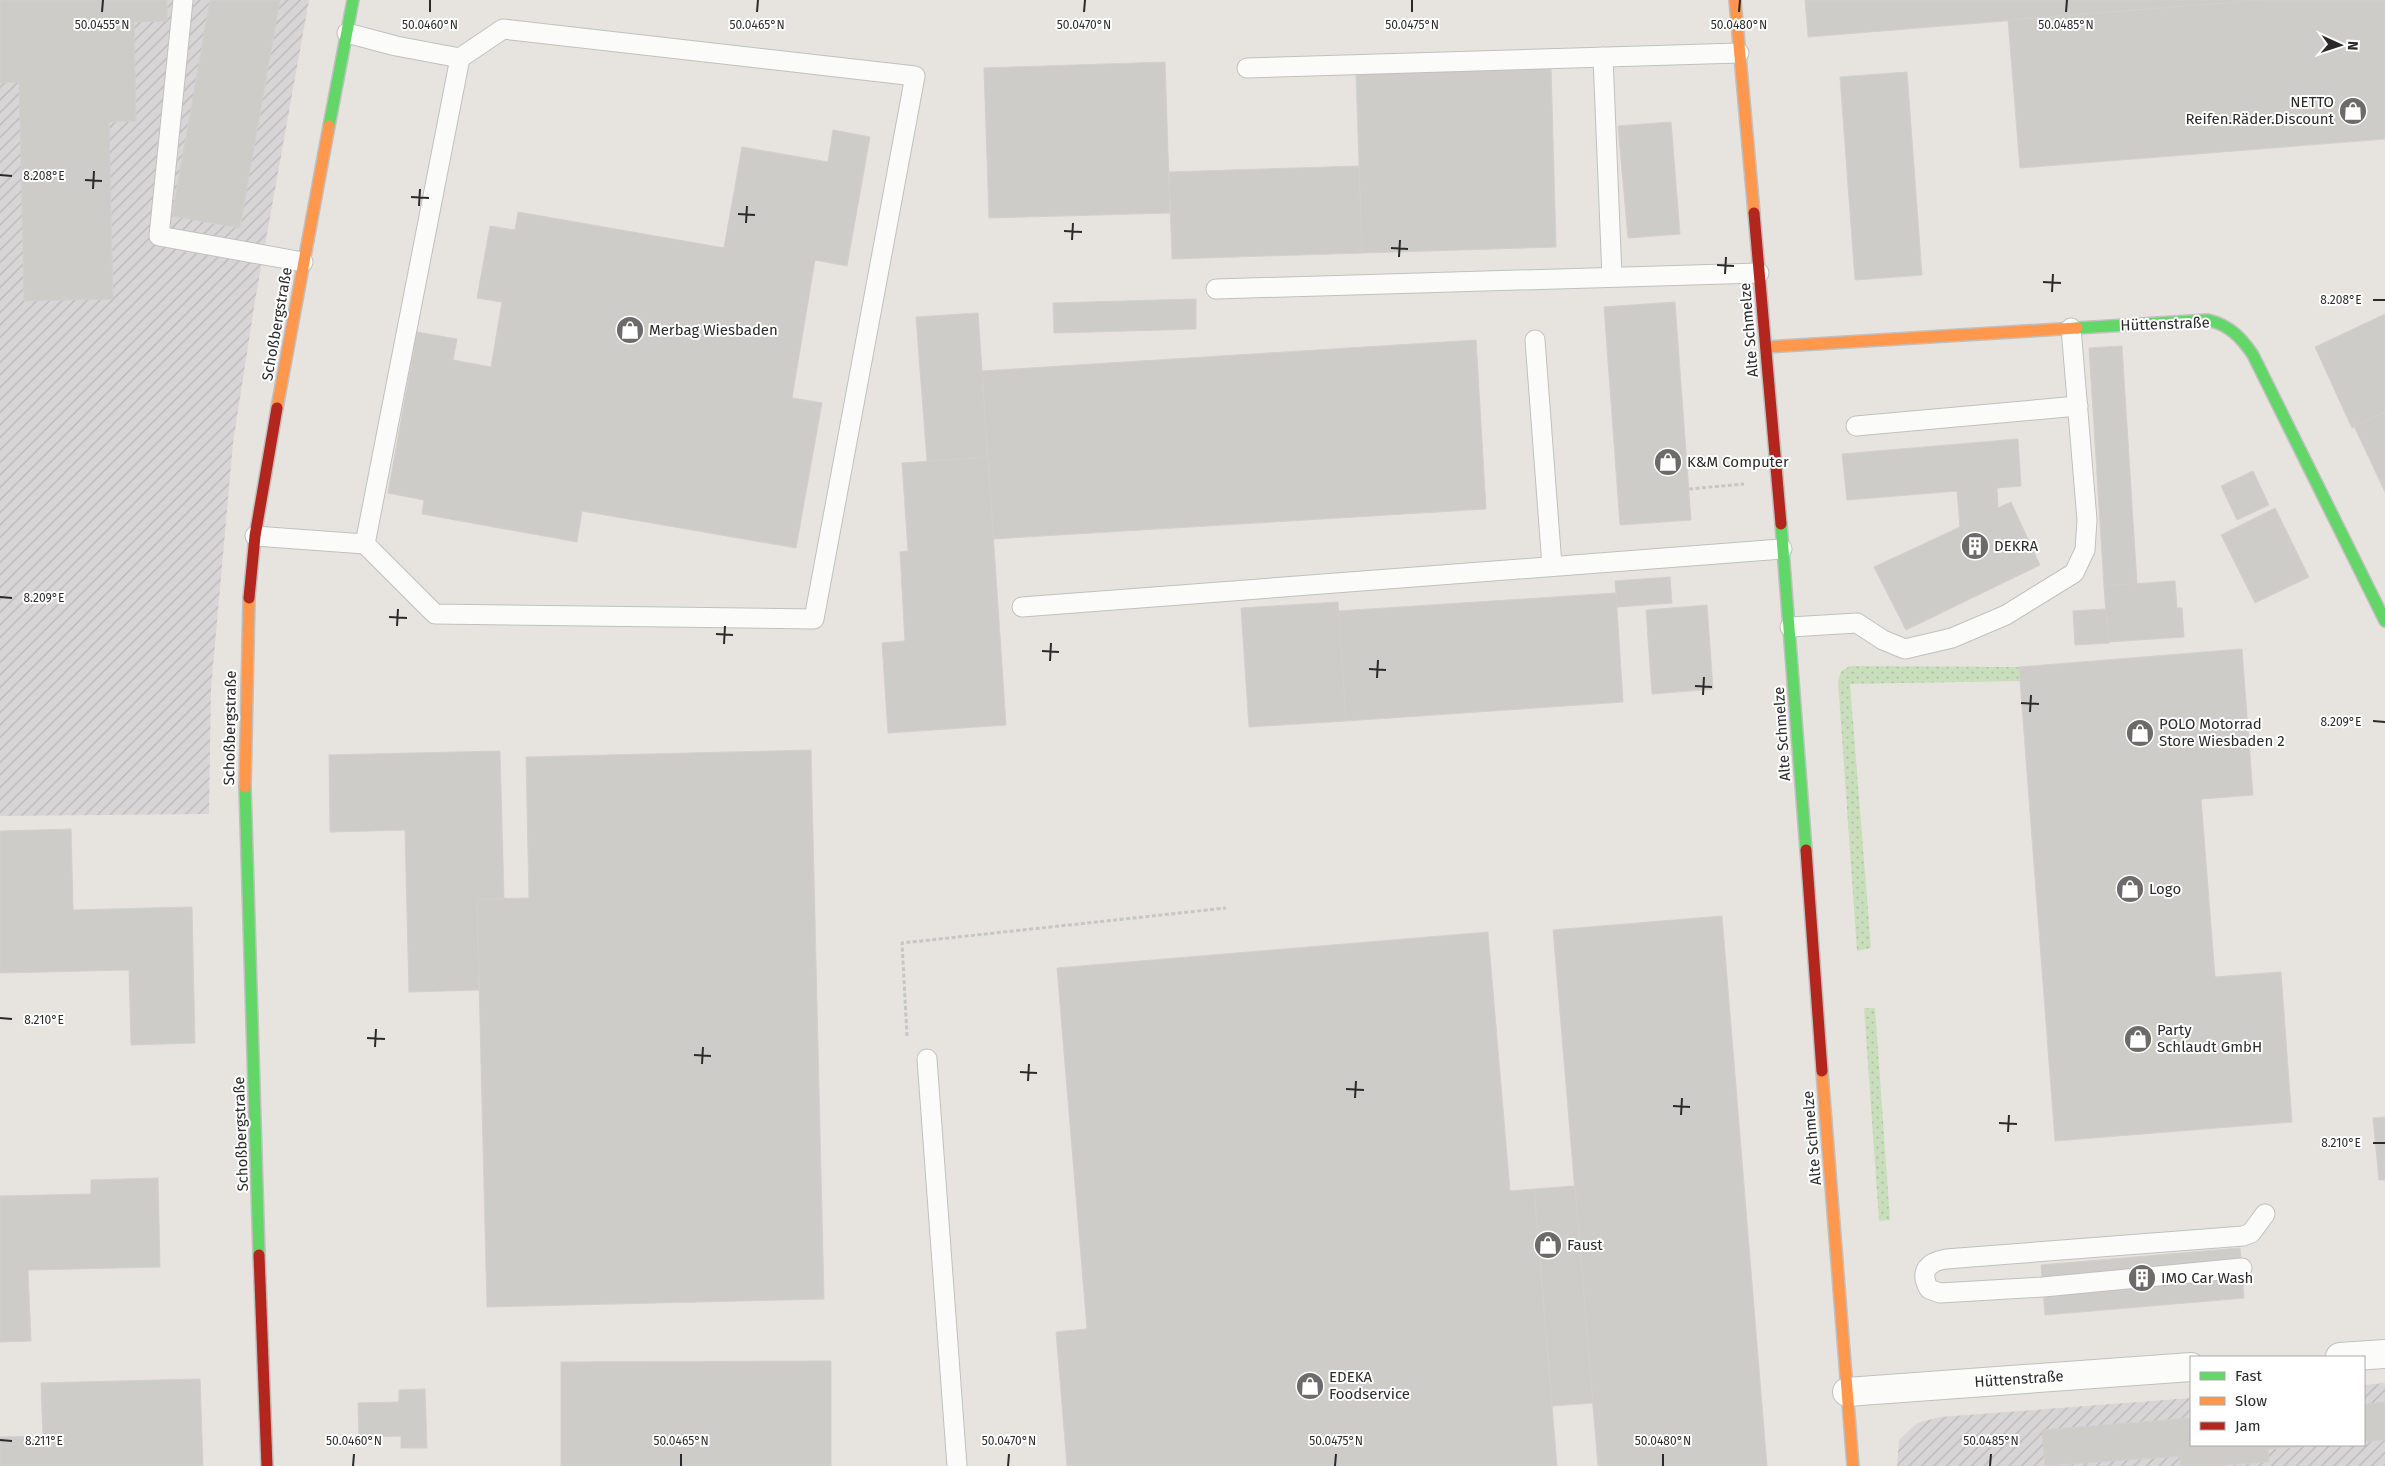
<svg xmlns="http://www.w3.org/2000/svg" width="2385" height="1466" font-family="'Fira Sans',sans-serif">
	<defs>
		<pattern id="industrial-furrows" width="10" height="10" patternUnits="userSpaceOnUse" patternTransform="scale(1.25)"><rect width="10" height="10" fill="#d8d5d7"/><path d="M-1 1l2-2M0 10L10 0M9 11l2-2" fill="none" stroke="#bab7b9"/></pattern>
		<pattern id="grass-dots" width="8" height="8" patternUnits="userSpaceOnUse" patternTransform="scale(1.25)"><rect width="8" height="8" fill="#c9dfbc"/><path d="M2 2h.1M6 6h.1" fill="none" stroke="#adc0a2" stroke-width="1.8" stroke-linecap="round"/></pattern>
	</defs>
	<rect width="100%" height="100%" fill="#e7e4e0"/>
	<g fill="url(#industrial-furrows)">
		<path d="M0 0H309L255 301 233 443 211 689 209 814 0 816Z"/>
		<path d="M2385 1383V1466H1897L1899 1440 1917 1423 1940 1417 2191 1398V1445H2364V1385Z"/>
	</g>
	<g fill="url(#grass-dots)">
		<path d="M1850 666 2019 667 2020 681 1850 684 1871 948 1857 951 1838 681 1841 671Z"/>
		<path d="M1864 1008H1875L1890 1220 1879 1221Z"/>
	</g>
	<g fill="#ceccc9" stroke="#d2d0cc">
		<path d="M0 0H167V21L134 22 136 121 109 122 113 299 24 301 19 82 0 83Z"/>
		<path d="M210 0H280L240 228 172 216Z"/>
		<path d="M1805 0H2263L1808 37Z"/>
		<path d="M2263 0H2385V139L2020 168 2008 20Z"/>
		<path d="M1165 62 1170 213 989 218 984 68Z"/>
		<path d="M1551 68 1556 247 1362 253 1356 73Z"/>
		<path d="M1907 72 1922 275 1855 280 1840 77Z"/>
		<path d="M1671 122 1680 234 1628 238 1618 126Z"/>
		<path d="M833 130 870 137 847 266 815 260 792 398 822 403 796 548 582 511 577 542 422 514 424 500 388 493 417 332 457 339 453 360 491 367 502 302 477 298 490 226 515 230 518 212 724 248 742 147 828 162Z"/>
		<path d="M1359 166 1362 253 1172 259 1169 172Z"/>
		<path d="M1196 299V329L1054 333 1053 303Z"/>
		<path d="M1675 302 1691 520 1620 525 1604 307Z"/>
		<path d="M978 313 988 457 927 461 916 317Z"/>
		<path d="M2385 314V412L2352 428 2315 347Z"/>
		<path d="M1476 340 1486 509 993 539 982 371Z"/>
		<path d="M2122 346 2137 584 2104 586 2089 348Z"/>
		<path d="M2385 412V492L2354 426Z"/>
		<path d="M2018 439 2021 486 1997 488 1998 508 2011 502 2040 565 1906 630 1874 567 1960 527 1957 491 1847 500 1842 454Z"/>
		<path d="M988 457 1006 725 888 733 882 643 905 641 900 552 908 551 902 463Z"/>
		<path d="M2253 471 2269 505 2237 520 2221 486Z"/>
		<path d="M2275 508 2309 577 2255 603 2221 535Z"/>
		<path d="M1670 577 1672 603 1617 607 1615 581Z"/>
		<path d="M2175 581 2177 608H2182L2184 637 2108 642 2104 586Z"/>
		<path d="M1616 593 1623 702 1346 721 1338 611Z"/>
		<path d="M1338 602 1346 721 1249 727 1241 608Z"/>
		<path d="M1707 605 1713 689 1652 694 1646 610Z"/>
		<path d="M2106 609 2109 643 2075 645 2073 611Z"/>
		<path d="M2242 649 2253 795 2201 799 2215 977 2281 972 2292 1122 2055 1141 2019 667Z"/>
		<path d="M811 750 824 1299 487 1307 477 899 529 898 526 757Z"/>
		<path d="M500 751 504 899H477L479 990 409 992 405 830 330 832 329 755Z"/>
		<path d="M71 829 73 910 192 907 195 1043 131 1045 129 970 0 973V831Z"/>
		<path d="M1722 916 1767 1466H1598L1553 930Z"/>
		<path d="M1488 932 1510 1191 1534 1189 1557 1466H1067L1056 1332 1087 1329 1057 968Z"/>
		<path d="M2385 1117V1180H2379L2373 1118Z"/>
		<path d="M158 1178 160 1267 28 1270 31 1341 0 1342V1196L91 1194V1180Z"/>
		<path d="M1575 1186 1593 1403 1552 1406 1534 1189Z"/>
		<path d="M2240 1248 2244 1298 2045 1315 2041 1265Z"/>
		<path d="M831 1361V1466H561V1362Z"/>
		<path d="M200 1379 203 1466H0V1437L43 1436 41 1383Z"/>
		<path d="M425 1389 427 1448H401V1436L359 1437 358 1403 399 1402V1390Z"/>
		<path d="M2385 1402V1440L2364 1442V1404Z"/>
		<path d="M2191 1418V1445H2325L2268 1449 2269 1462 2217 1466H2180V1456L2045 1466 2042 1430Z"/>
	</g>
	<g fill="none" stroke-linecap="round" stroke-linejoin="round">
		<defs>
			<g id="lane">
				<path d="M183 0 159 236 303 262"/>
				<path d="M1603 57 1612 277"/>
				<path d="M1247 68 1739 53"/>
				<path d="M1216 289 1759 273"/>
				<path d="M1535 340 1552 566"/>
				<path d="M1856 426 2078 406"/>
				<path d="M255 536 365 544 435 614 814 619 915 76 503 29 460 58 396 46 347 33"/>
				<path d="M365 544 460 58"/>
				<path d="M1022 607 1782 549"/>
				<path d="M1790 627 1857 623 1883 640 1905 649 1952 638 2006 615 2074 573 2085 550 2087 520 2071 328"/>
				<path d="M927 1059 957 1466"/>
				<path d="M2242 1268 2043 1287 1940 1293 1929 1289C1919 1271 1928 1262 1946 1259L2243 1236 2251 1233 2265 1214"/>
			</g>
			<g id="street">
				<path d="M2340 1357 2385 1354"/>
				<path d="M1847 1392 2191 1367"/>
			</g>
			<g id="fast">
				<path d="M329 126 353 0"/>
				<path d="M2077 328 2208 320C2229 325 2241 337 2253 355L2385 621"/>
				<path d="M1781 524 1806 850"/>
				<path d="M245 787 259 1255"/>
			</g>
			<g id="slow">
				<path d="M1735 0 1754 213"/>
				<path d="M1766 347 2077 328"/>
				<path d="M277 408 329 126"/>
				<path d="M245 787 249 598"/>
				<path d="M1822 1071 1853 1466"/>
			</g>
			<g id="jam">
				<path d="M1754 213 1781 524"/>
				<path d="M249 598 255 536 277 408"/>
				<path d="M1806 850 1822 1071"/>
				<path d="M259 1255 267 1466"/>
			</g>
		</defs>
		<use href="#lane" stroke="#c1c0c0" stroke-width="21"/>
		<use href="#street" stroke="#c1c0c0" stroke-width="30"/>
		<use href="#fast" stroke="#c1c0c0" stroke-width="14"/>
		<use href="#slow" stroke="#c1c0c0" stroke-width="14"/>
		<use href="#jam" stroke="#c1c0c0" stroke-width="14"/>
		<g stroke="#c6c6c5" stroke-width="3" stroke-dasharray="4 2.5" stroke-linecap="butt">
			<path d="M1689 489 1744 484"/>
			<path d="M907 1036 902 943 1226 908"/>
		</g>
		<use href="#lane" stroke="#fbfbfa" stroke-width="19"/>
		<use href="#street" stroke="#fbfbfa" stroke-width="28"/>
		<use href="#fast" stroke="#63d668" stroke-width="11"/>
		<use href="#slow" stroke="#ff974d" stroke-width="11"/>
		<use href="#jam" stroke="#b3261e" stroke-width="11"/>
	</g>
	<path fill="none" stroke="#2a2a2a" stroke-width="2" d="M102 12 103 0M430 12V0M757 12 758 0M1084 12 1085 0M1412 12V0M1739 12 1740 0M2066 12 2067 0M0 175 12 176M85 180 102 181M93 189 94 171M411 197 429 198M419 206 420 189M738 214 755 215M746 223 747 206M1064 231 1082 232M1072 240 1073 223M1391 248 1408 249M1399 257 1400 240M1717 265 1734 266M1725 274 1726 257M2043 282 2061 283M2052 292 2053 274M2373 300H2385M0 597 12 598M389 617 407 618M397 626 398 609M716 634 733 635M724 644 725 626M1042 651 1059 652M1050 661 1051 643M1369 669 1386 670M1377 678 1378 660M1695 686 1712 687M1703 695 1704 677M2021 703 2039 704M2030 712 2031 695M2373 721 2385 722M0 1018 12 1019M367 1038 385 1039M375 1047 376 1029M694 1055 711 1056M702 1064 703 1047M1020 1072 1037 1073M1028 1081 1029 1064M1346 1089 1364 1090M1355 1098 1356 1081M1673 1106 1690 1107M1681 1115 1682 1098M1999 1123 2017 1124M2008 1132 2009 1115M2373 1143H2385M0 1440 12 1441M353 1466 354 1454M681 1466V1454M1008 1466 1009 1454M1335 1466 1336 1454M1663 1466V1454M1990 1466 1991 1454"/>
	<defs>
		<symbol id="shop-disc" viewBox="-11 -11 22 22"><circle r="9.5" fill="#6c6b6a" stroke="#fff"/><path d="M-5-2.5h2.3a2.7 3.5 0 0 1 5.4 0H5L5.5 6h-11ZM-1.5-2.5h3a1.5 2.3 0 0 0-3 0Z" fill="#fff"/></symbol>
		<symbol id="building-disc" viewBox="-11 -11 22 22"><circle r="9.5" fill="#6c6b6a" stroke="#fff"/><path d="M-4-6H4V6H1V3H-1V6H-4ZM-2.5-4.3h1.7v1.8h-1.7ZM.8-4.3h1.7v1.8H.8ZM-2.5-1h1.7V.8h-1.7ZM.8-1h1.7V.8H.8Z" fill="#fff"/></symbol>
	</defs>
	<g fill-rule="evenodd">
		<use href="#shop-disc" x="2337" y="95" width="32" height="32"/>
		<use href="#shop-disc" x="614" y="314" width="32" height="32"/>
		<use href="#shop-disc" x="1652" y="446" width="32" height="32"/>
		<use href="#building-disc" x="1959" y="530" width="32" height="32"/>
		<use href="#shop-disc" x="2124" y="717" width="32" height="32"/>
		<use href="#shop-disc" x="2114" y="873" width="32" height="32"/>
		<use href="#shop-disc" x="2122" y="1023" width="32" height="32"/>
		<use href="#shop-disc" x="1532" y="1229" width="32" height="32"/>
		<use href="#building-disc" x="2126" y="1262" width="32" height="32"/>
		<use href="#shop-disc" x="1294" y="1370" width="32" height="32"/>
	</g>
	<g text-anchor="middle" stroke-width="4" stroke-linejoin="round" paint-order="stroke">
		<g font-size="15" fill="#2a2a2a" stroke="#fff" text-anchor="start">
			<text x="2334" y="107" text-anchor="end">NETTO<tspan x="2334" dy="17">Reifen.Räder.Discount</tspan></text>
			<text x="649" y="335">Merbag Wiesbaden</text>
			<text x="1687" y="467">K&amp;M Computer</text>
			<text x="1994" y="551">DEKRA</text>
			<text x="2159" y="729">POLO Motorrad<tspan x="2159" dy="17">Store Wiesbaden 2</tspan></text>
			<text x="2149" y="894">Logo</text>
			<text x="2157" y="1035">Party<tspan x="2157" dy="17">Schlaudt GmbH</tspan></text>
			<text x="1567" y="1250">Faust</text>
			<text x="2161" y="1283">IMO Car Wash</text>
			<text x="1329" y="1382">EDEKA<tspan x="1329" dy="17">Foodservice</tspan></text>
		</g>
		<g font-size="15" fill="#2a2a2a" stroke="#fff">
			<text transform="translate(277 324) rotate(-80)" y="5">Schoßbergstraße</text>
			<text transform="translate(2165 324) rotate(-2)" y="5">Hüttenstraße</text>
			<text transform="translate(1749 330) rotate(-95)" y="5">Alte Schmelze</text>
			<text transform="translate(230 728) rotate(-89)" y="5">Schoßbergstraße</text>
			<text transform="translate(1782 734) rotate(-94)" y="5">Alte Schmelze</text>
			<text transform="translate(241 1134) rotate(-92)" y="5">Schoßbergstraße</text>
			<text transform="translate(1812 1138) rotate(-95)" y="5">Alte Schmelze</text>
			<text transform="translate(2019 1379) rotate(-4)" y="5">Hüttenstraße</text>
		</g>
	</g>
	<g font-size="12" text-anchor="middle" fill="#2a2a2a" stroke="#fff" stroke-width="4" stroke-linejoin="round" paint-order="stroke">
		<text x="102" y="29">50.0455°N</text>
		<text x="430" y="29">50.0460°N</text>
		<text x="757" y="29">50.0465°N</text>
		<text x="1084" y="29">50.0470°N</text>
		<text x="1412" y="29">50.0475°N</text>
		<text x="1739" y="29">50.0480°N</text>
		<text x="2066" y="29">50.0485°N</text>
		<text x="44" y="180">8.208°E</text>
		<text x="2341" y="304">8.208°E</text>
		<text x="44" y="602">8.209°E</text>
		<text x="2341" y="726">8.209°E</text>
		<text x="44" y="1024">8.210°E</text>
		<text x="2341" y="1147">8.210°E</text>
		<text x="44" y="1445">8.211°E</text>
		<text x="354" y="1445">50.0460°N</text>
		<text x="681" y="1445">50.0465°N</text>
		<text x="1009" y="1445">50.0470°N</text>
		<text x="1336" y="1445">50.0475°N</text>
		<text x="1663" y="1445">50.0480°N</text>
		<text x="1991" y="1445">50.0485°N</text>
	</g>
	<rect x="2190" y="1356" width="175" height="90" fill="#ffffff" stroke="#aaaaaa"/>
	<rect x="2200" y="1372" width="25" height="8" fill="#63d668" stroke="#aaaaaa"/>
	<text x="2235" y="1381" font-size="15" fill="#2a2a2a">Fast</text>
	<rect x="2200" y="1397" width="25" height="8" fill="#ff974d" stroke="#aaaaaa"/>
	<text x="2235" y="1406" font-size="15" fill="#2a2a2a">Slow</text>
	<rect x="2200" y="1422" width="25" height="8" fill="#b3261e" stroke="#aaaaaa"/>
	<text x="2235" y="1431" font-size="15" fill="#2a2a2a">Jam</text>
	<g transform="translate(2340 45) rotate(93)" stroke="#ffffff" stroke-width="4" paint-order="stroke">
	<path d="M0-4L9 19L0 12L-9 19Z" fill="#2a2a2a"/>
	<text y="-8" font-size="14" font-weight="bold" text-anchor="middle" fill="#2a2a2a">N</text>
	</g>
</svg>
